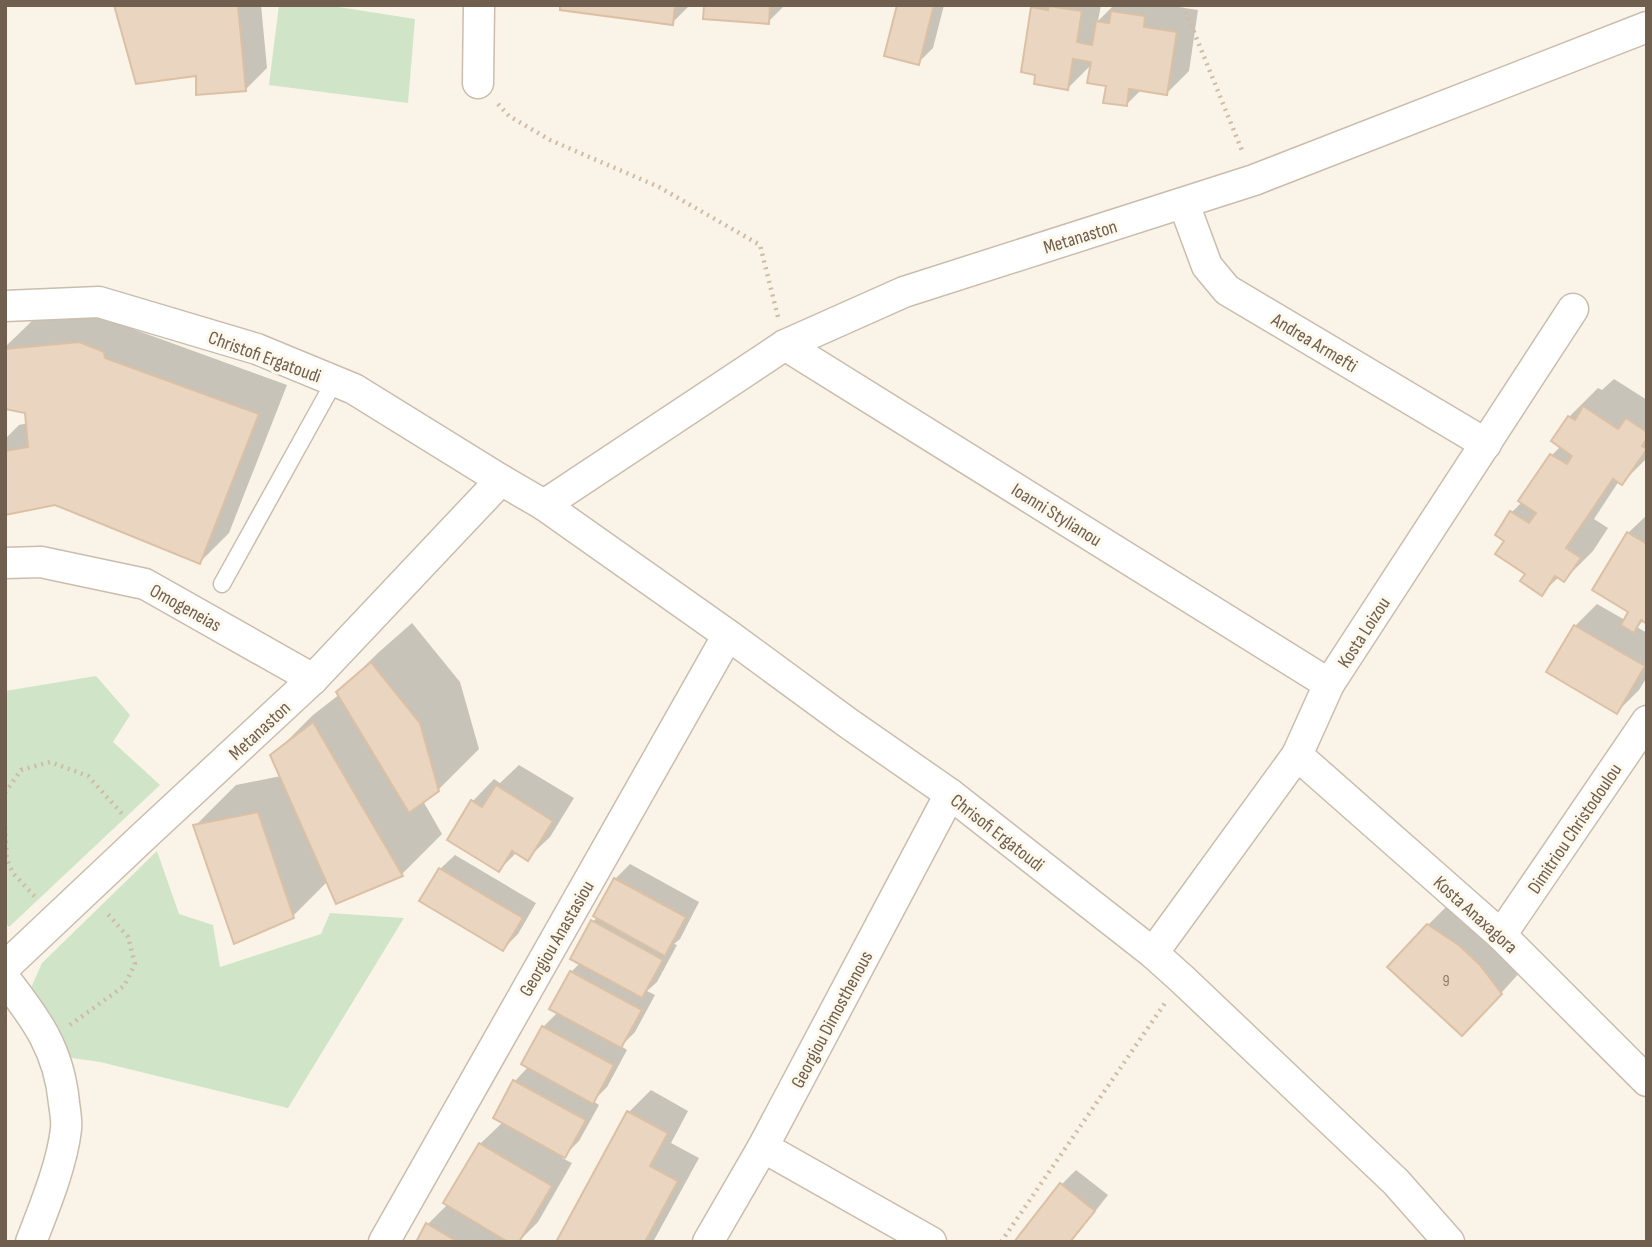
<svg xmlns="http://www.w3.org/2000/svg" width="1652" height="1247" font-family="'Sofia Sans Condensed',sans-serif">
	<rect width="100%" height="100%" fill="#f9f4e7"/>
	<g fill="#d0e5c7">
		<path d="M279 5H326L415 19 408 103 269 85Z"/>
		<path d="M96 676 130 715 113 742 160 785 9 927 5 922V691Z"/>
		<path d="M157 851 179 914 213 925 220 967 321 934 330 913 404 918 288 1108 100 1062 65 1057 30 990 42 963Z"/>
	</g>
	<g fill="#0003">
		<path d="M116 5H261L267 68 245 90 198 74Z"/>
		<path d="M562 5H690L672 23Z"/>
		<path d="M706 5H785L768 22Z"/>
		<path d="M898 5H944L933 48 918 63Z"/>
		<path d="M1035 5H1101L1098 21 1114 5H1165L1198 10 1189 71 1167 93 1142 89 1126 105 1108 85 1092 64 1068 88 1032 8Z"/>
		<path d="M109 314 132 323 133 329 287 385 229 533 200 562 56 504 5 513V439L19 425 28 423 27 412 6 407 5 347 32 321Z"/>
		<path d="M1614 379 1647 400V458L1622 483 1619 481 1594 519 1608 528 1593 551 1564 580 1559 577 1542 593 1506 541 1512 512 1522 502 1521 501 1552 455 1561 446 1554 441 1569 417 1598 388 1602 390Z"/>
		<path d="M1647 515V622L1644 620 1637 627 1647 633V677L1639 690 1617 712 1575 626 1597 604 1625 620 1630 612 1628 533Z"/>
		<path d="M412 623 460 682 479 749 438 790 423 801 442 834 402 874 328 881 293 916 195 826 236 785 281 776 272 756 313 715 340 694 338 692 379 652Z"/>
		<path d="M519 765 574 798 550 837 527 859 517 852 499 870 472 802 494 779 500 783Z"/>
		<path d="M455 855 536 903 518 934 503 949 440 869Z"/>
		<path d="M630 864 699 902 680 939 674 944 677 945 657 982 647 991 655 995 635 1032 621 1046 627 1050 607 1087 593 1101 599 1105 579 1141 562 1158 572 1163 538 1222 518 1242H418L428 1224 448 1204 480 1144 503 1122 515 1081 529 1066 543 1027 558 1012 571 972 580 963 593 922 598 916 595 915 615 879Z"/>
		<path d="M1450 903 1522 970 1484 1012 1428 925Z"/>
		<path d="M651 1090 688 1111 671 1143 699 1158 653 1242H558L629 1112Z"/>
		<path d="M1076 1170 1108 1195 1071 1242H1017L1061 1185Z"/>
	</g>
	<g fill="#e9d5c0" stroke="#dcc0a4" stroke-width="2">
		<path d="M114 5H238L246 91 196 95V76L136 84Z"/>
		<path d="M560 5H675L673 25 560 10Z"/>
		<path d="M704 5H770L769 24 703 19Z"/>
		<path d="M897 5H934L919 65 884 56Z"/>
		<path d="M1049 6 1082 11 1077 42 1092 45 1096 21 1109 23 1111 11 1145 16 1144 27 1177 32 1167 95 1129 89 1127 106 1103 103 1106 86 1087 83 1091 62 1073 59 1068 90 1034 84 1035 75 1021 72 1031 7 1048 10Z"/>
		<path d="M79 342 104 352 105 358 259 414 200 564 55 505 5 515V451L28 447 25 413 5 409V349Z"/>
		<path d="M1583 406 1618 429 1626 418 1647 432V438L1642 446 1647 449 1622 485 1613 479 1566 548 1581 558 1564 582 1555 576 1542 596 1520 581 1525 574 1495 554 1504 541 1495 535 1510 511 1529 523 1536 513 1518 501 1550 454 1567 464 1572 456 1551 441 1568 416 1575 420Z"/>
		<path d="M1627 532 1647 544V624L1641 620 1634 633 1621 625 1628 612 1592 590Z"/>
		<path d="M1574 625 1645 666 1617 714 1546 672Z"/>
		<path d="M371 662 420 723 439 791 409 813 336 692Z"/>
		<path d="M313 722 403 876 336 904 270 755Z"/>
		<path d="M496 785 553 821 528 861 512 851 499 872 447 840 471 800 482 807Z"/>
		<path d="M258 812 294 918 234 944 193 825Z"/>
		<path d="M439 868 523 918 503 951 419 901Z"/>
		<path d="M614 878 686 917 665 956 593 916Z"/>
		<path d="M591 920 663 960 642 998 570 959Z"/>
		<path d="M1427 924 1460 946 1480 965 1502 994 1462 1036 1387 967Z"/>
		<path d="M570 971 642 1010 621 1048 549 1009Z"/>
		<path d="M542 1026 614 1065 593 1104 521 1064Z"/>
		<path d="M513 1080 586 1120 565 1158 493 1118Z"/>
		<path d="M627 1111 668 1133 650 1166 678 1181 645 1242H556Z"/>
		<path d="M479 1143 552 1186 519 1242H508L443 1203Z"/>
		<path d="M1060 1183 1095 1211 1070 1242H1014Z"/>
		<path d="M426 1223 458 1242H416Z"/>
	</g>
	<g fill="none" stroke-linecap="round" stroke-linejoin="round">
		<defs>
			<path id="service" d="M222 584 334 382"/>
			<g id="minor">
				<path d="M478 83 479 5"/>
				<path d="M1184 204 1207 266 1227 290 1486 444"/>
				<path d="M5 306 99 302 257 349 354 389 501 480 544 505 728 635 848 723 950 794 1153 953 1182 979 1396 1182 1449 1242"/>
				<path d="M785 345 1329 684"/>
				<path d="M544 505 785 345 904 292 1254 180 1647 27"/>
				<path d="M5 563 41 562 145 584 313 679"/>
				<path d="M1297 755 1501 935 1647 1081"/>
				<path d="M1501 935 1647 721"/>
				<path d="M1153 953 1297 755 1329 684 1573 309"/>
				<path d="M5 967 145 835 313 679 501 480"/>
				<path d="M5 979C37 1020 59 1050 64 1103 65 1111 67 1121 66 1129 62 1165 44 1208 31 1242"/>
				<path d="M763 1147 931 1242"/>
				<path d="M384 1242 728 635"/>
				<path d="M708 1242 763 1147 950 794"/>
			</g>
		</defs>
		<use href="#service" stroke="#cabdae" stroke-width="19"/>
		<use href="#minor" stroke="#cabdae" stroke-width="33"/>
		<g stroke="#d0bba5" stroke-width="4.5" stroke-dasharray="2 5" stroke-linecap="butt">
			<path d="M1183 5 1243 153"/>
			<path d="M498 104 509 116 550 140 659 187 760 245 778 317"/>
			<path d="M5 793 21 770 50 762 88 776 123 815"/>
			<path d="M5 827 7 860 13 873 36 898"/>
			<path d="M70 1025 124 986 135 964 128 937 106 912"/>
			<path d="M1001 1242 1165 1003"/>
		</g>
		<use href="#service" stroke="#fff" stroke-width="16"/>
		<use href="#minor" stroke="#fff" stroke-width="30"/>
	</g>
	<g text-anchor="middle" stroke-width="6" stroke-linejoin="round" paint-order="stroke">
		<g font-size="16" fill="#8e7c6a">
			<text x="1446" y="986">9</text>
		</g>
		<g font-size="19" fill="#705e4e" stroke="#fdf8ec">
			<text transform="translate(1080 236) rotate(-17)" y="7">Metanaston</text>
			<text transform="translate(1315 342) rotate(31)" y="7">Andrea Armefti</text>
			<text transform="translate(265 356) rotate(20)" y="7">Christofi Ergatoudi</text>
			<text transform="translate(1057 514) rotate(32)" y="7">Ioanni Stylianou</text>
			<text transform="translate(186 607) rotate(29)" y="7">Omogeneias</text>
			<text transform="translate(1363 632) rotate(-57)" y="7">Kosta Loizou</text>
			<text transform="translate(259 730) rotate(-43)" y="7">Metanaston</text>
			<text transform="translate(1574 828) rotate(-56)" y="7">Dimitriou Christodoulou</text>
			<text transform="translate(998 832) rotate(38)" y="7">Chrisofi Ergatoudi</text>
			<text transform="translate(1476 914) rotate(42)" y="7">Kosta Anaxagora</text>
			<text transform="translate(556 938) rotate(-60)" y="7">Georgiou Anastasiou</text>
			<text transform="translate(831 1019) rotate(-62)" y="7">Georgiou Dimosthenous</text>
		</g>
	</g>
	<rect width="1652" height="1247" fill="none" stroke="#705e4e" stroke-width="14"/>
</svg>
